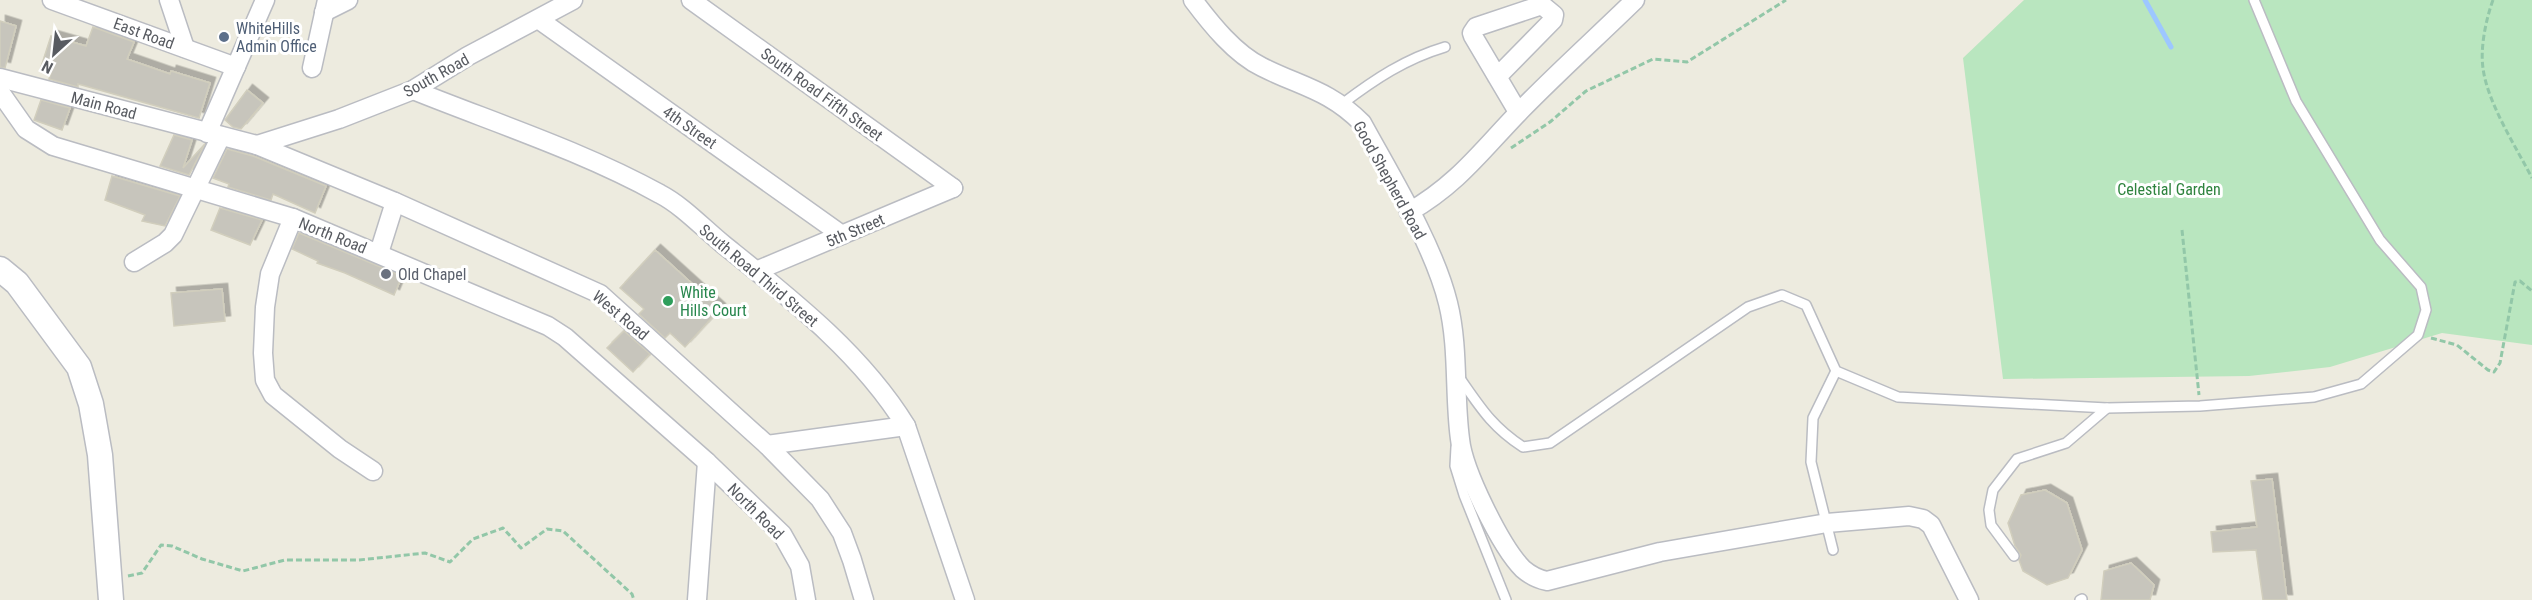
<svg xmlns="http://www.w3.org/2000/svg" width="2532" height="600" font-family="'Roboto Condensed',sans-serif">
	<defs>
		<filter id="shadow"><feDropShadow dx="5.5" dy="-5.5" stdDeviation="0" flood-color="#0004"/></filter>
	</defs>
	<rect width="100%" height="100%" fill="#edebdf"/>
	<path fill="#b9e6bf" d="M2024 0H2532V345L2442 333 2330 367 2249 376 2003 379 1963 58Z"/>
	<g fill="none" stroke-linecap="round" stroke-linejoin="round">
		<path stroke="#9dc7ff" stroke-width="5" d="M2145 0 2171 47"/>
	</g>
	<g fill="#c7c5bc" stroke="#d1cebd" stroke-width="1.5" filter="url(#shadow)">
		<path d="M0 21 16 26 5 68 0 67Z"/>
		<path d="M93 27 134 42 127 59 170 74 171 71 210 83 199 118 78 84V87L49 79 51 73 40 70 51 36 86 46Z"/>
		<path d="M247 90 263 103 241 129 233 127 225 120Z"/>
		<path d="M41 100 70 108 62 130 34 120Z"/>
		<path d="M174 135 192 140 183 168 205 144 189 175 160 166Z"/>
		<path d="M227 149 253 156 326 186 315 213 273 194 271 200 228 187 229 184 213 178Z"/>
		<path d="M112 176 180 196 165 226 142 221 145 215 105 200Z"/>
		<path d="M220 208 262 220 250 245 211 230Z"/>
		<path d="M299 233 402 276 394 295 345 273 317 263 318 261 292 249Z"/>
		<path d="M655 250 720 309 685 347 670 333 665 338 639 314 644 309 620 288Z"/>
		<path d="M222 289 225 321 174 326 171 293Z"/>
		<path d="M624 331 650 354 633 372 607 348Z"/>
		<path d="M2272 479 2287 600H2263L2256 550 2213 552 2211 532 2257 527 2251 481Z"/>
		<path d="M2045 490 2067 503 2082 550 2068 578 2047 585 2023 571 2019 560 2021 555 2015 546 2008 523 2021 495Z"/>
		<path d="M2131 563 2154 585 2150 600H2101L2104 571Z"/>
	</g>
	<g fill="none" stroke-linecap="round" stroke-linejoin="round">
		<defs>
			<g id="service">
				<path d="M1342 104C1375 79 1405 59 1445 47"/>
				<path d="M1459 377C1480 407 1492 427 1523 447L1550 443 1748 307 1782 295 1806 305 1836 371 1898 397 2107 408 2200 406 2314 397 2361 384 2418 335 2426 310 2421 287 2380 240 2296 101 2254 0"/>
				<path d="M1456 447 1455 466 1464 495 1506 600"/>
				<path d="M1833 550 1811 462 1813 418 1836 371"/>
				<path d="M2014 556 1991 525 1989 510 1993 490 2017 459 2066 443 2107 408"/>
				<path d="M2080 600 2082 599"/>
			</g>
			<g id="minor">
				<path d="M52 0 236 67"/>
				<path d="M169 0 185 48"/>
				<path d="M691 0 953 188"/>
				<path d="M1193 0C1211 24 1235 54 1262 67 1302 87 1329 90 1362 123 1391 176 1434 246 1448 303 1459 347 1454 395 1460 439 1463 470 1501 547 1523 569 1530 575 1537 579 1547 581L1660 552 1827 523 1909 516 1923 519 1931 525 1969 600"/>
				<path d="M324 12 348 0"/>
				<path d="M538 19 842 235"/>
				<path d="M312 68 327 0"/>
				<path d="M1497 77 1553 20 1554 15 1542 5 1476 27 1472 33 1473 36 1515 107 1519 112"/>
				<path d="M0 78 257 145 395 202 600 294 767 445 820 499 842 533 852 560 864 600"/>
				<path d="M413 90C495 123 582 151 660 194 683 206 703 228 724 245 790 298 861 353 906 426L965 600"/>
				<path d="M0 92 26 129 53 146 293 218 548 326 565 337 707 462 782 534 800 566 806 600"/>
				<path d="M207 133 265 0"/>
				<path d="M257 145 339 119 413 90 468 56 573 0"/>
				<path d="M1409 212C1458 184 1482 150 1520 111 1557 73 1597 37 1635 0"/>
				<path d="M293 218 270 274 265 307 263 353 265 380 273 395 340 449 373 471"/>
				<path d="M379 253 395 202"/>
				<path d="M134 262 165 243 173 235 221 136"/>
				<path d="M756 271 953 188"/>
				<path d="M767 445 906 426"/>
				<path d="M697 600 707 462"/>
			</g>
			<path id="tertiary" d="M0 269 17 283 79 367 91 404 100 455 111 600"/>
		</defs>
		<use href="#service" stroke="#babcc2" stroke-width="12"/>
		<use href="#minor" stroke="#babcc2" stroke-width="21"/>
		<use href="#tertiary" stroke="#babcc2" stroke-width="27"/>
		<g stroke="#92c7a8" stroke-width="3" stroke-dasharray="6 3" stroke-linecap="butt">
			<path d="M2493 0C2486 19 2480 48 2483 68 2487 102 2516 147 2532 178"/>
			<path d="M1511 148 1550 122 1586 91 1653 59 1687 62 1786 0"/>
			<path d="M2182 230 2199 395"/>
			<path d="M2431 338 2457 345 2488 370 2494 372 2500 363 2515 282 2520 281 2532 291"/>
			<path d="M128 576 142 573 161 545 172 546 202 559 243 571 285 560H359L425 553 450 562 473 539 503 528 521 548 547 529 563 531 632 594 634 600"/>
		</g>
		<use href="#service" stroke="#fff" stroke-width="9"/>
		<use href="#minor" stroke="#fff" stroke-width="18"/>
		<use href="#tertiary" stroke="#fff" stroke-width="24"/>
	</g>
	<circle fill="#5c6f8a" stroke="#fff" stroke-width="2" cx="224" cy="37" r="6"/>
	<circle fill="#6b7280" stroke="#fff" stroke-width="2" cx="386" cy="274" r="6"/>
	<circle fill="#2e9e5b" stroke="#fff" stroke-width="2" cx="668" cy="301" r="6"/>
	<g text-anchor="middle" stroke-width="6" stroke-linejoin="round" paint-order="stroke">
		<g font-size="16" fill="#4e5e75" stroke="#fff" text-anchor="start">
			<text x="236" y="34">WhiteHills<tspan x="236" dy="18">Admin Office</tspan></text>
		</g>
		<g font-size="16" fill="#585b61" stroke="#fff">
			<text transform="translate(144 33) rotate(20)" y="6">East Road</text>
			<text transform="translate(436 75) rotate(-29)" y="6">South Road</text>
			<text transform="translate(822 94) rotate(36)" y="6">South Road Fifth Street</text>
			<text transform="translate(104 105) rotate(15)" y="6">Main Road</text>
			<text transform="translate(690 127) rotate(35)" y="6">4th Street</text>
			<text transform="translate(1390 180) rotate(61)" y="6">Good Shepherd Road</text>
			<text transform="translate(855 230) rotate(-23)" y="6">5th Street</text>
			<text transform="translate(333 235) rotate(22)" y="6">North Road</text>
			<text transform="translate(759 275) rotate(40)" y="6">South Road Third Street</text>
			<text transform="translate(621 315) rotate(40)" y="6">West Road</text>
			<text transform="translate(756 511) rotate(45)" y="6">North Road</text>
		</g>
		<g font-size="16" fill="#2e833e" stroke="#fff">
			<text x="2169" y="195">Celestial Garden</text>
		</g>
		<g font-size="16" fill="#5b616d" stroke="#fff" text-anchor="start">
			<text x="398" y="280">Old Chapel</text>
		</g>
		<g font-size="16" fill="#27864d" stroke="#fff" text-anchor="start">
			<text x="680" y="298">White<tspan x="680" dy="18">Hills Court</tspan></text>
		</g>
	</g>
	<g transform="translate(54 54) rotate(207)" stroke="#ffffff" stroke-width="4.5" paint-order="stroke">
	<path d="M0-4.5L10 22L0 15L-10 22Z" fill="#585b61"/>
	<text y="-9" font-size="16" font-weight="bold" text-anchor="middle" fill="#585b61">N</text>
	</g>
</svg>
